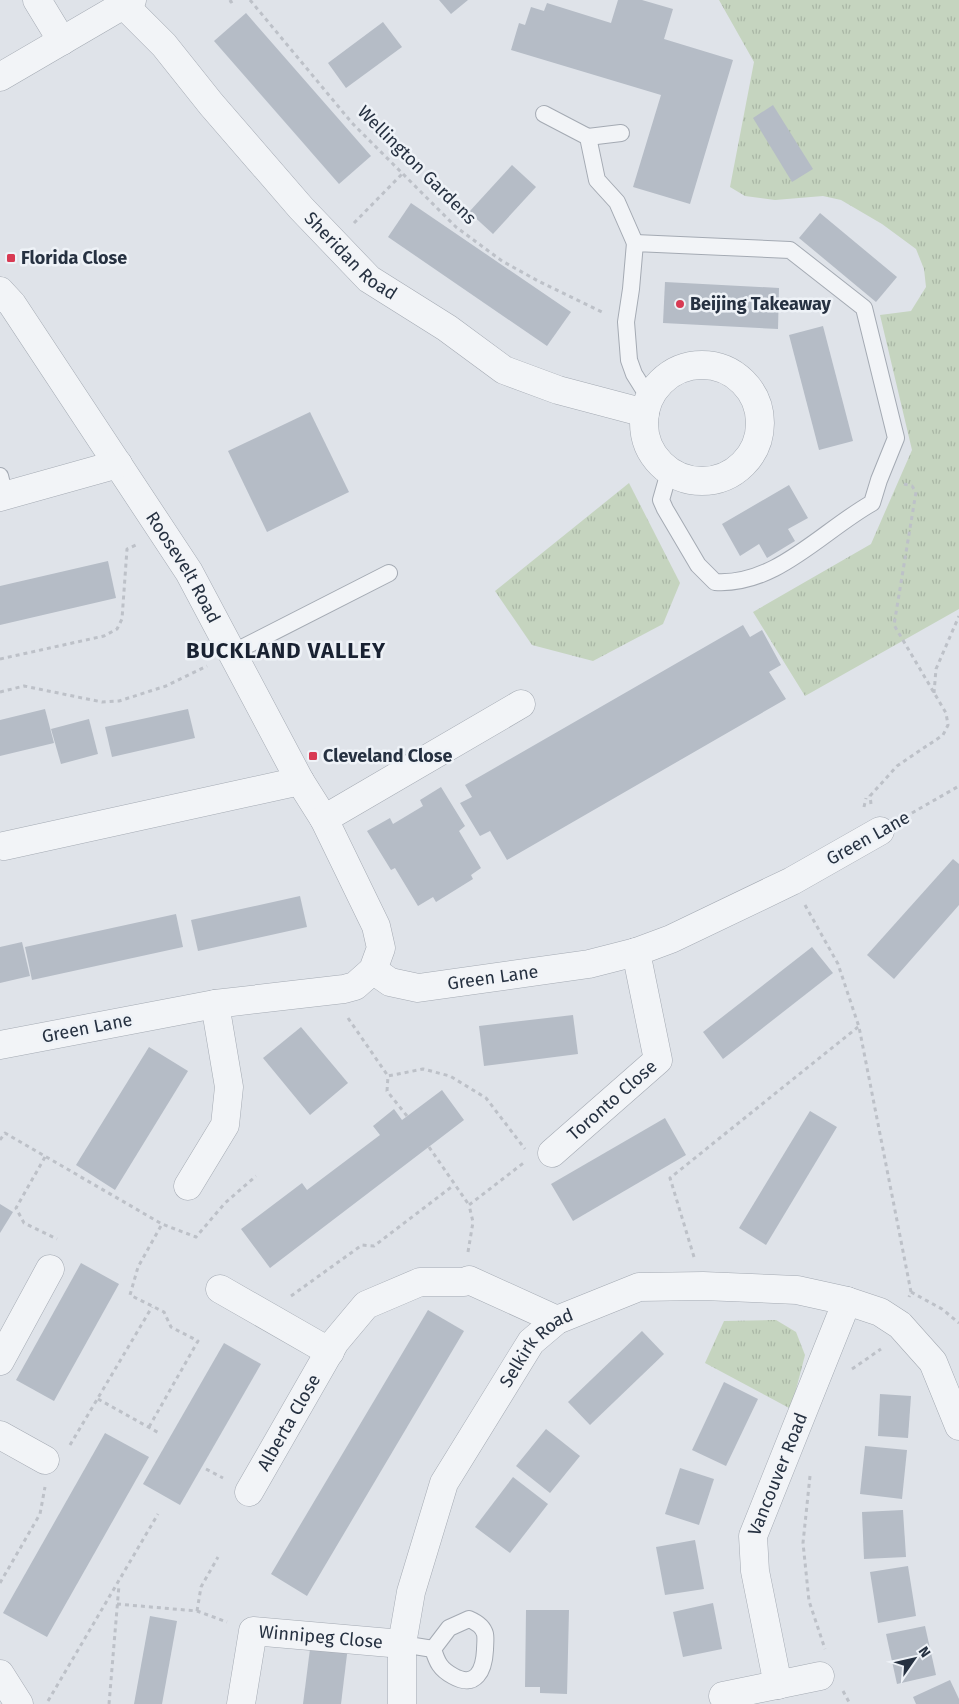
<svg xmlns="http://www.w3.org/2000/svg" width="959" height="1704" font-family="'Fira Sans',sans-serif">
	<defs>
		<pattern id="park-tufts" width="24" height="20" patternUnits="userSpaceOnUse" patternTransform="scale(1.25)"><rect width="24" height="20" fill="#c5d4bf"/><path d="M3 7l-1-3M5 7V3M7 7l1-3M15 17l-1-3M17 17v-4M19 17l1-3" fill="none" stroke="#a9b6a5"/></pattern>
	</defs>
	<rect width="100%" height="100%" fill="#dfe3e9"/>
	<g fill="url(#park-tufts)">
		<path d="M719 0H959V609L805 696 753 612 871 544 912 450 880 315 911 311 926 287 924 269 916 249 882 224 841 200 823 196 775 200 745 196 730 187 754 62Z"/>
		<path d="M629 483 680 583 663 624 593 661 532 645 495 591Z"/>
		<path d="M776 1320 796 1332 805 1355 791 1409 705 1363 724 1321Z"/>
	</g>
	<g fill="#b5bcc6">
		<path d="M439 0H468L451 14Z"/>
		<path d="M618 0H642L673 9 664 39 733 60 690 204 633 187 661 95 511 50 519 23 525 25 531 7 544 11 547 3 611 23Z"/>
		<path d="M246 13 371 156 339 184 214 41Z"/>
		<path d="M383 22 402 47 346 88 328 63Z"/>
		<path d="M773 105 813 169 792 182 753 118Z"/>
		<path d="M512 165 536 187 493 234 469 212Z"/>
		<path d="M411 203 571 312 547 346 388 237Z"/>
		<path d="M820 213 897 277 876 302 799 238Z"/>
		<path d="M665 282 779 288 778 329 663 323Z"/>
		<path d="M823 326 853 441 819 450 789 335Z"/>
		<path d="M310 412 349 492 267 532 228 451Z"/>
		<path d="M789 485 808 518 788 529 795 541 767 558 759 544 740 556 722 524Z"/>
		<path d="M108 561 116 598 0 625V586Z"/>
		<path d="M743 625 750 637 762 630 781 665 769 672 786 699 507 860 490 831 480 836 460 803 472 797 465 785Z"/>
		<path d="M45 709 54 743 0 756V720Z"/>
		<path d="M188 709 195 738 112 757 105 727Z"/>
		<path d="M89 719 98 754 61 764 51 729Z"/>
		<path d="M441 787 465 826 459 831 481 868 471 875 473 879 436 902 433 897 418 906 395 868 391 870 367 831 390 818 393 824 423 806 420 800Z"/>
		<path d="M953 859 959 864V905L894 979 867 955Z"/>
		<path d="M300 896 307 927 198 951 191 920Z"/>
		<path d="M176 914 183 947 32 980 25 947Z"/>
		<path d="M22 942 30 976 0 983V947Z"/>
		<path d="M812 947 833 973 723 1059 703 1032Z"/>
		<path d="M573 1015 578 1054 484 1066 479 1026Z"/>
		<path d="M301 1027 348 1083 310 1115 263 1058Z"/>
		<path d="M149 1047 188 1071 115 1190 76 1165Z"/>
		<path d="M442 1090 464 1120 270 1268 241 1229 302 1183 307 1190 380 1135 373 1126 394 1109 402 1120Z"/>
		<path d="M810 1111 837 1127 766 1245 739 1228Z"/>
		<path d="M665 1118 686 1155 573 1221 551 1184Z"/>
		<path d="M0 1204 13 1212 0 1233Z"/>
		<path d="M81 1263 119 1284 54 1401 16 1380Z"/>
		<path d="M428 1310 464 1331 307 1596 271 1574Z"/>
		<path d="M642 1331 664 1354 590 1425 568 1402Z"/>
		<path d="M224 1343 261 1364 180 1505 143 1484Z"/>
		<path d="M724 1382 758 1399 726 1466 692 1450Z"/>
		<path d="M880 1394 911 1396 908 1438 878 1436Z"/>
		<path d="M546 1429 580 1456 550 1493 516 1466Z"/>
		<path d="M105 1433 149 1457 47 1637 3 1613Z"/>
		<path d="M865 1446 907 1450 902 1499 860 1494Z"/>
		<path d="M680 1468 714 1479 699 1525 665 1514Z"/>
		<path d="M513 1477 548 1504 510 1553 475 1527Z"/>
		<path d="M903 1510 906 1557 864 1559 862 1512Z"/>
		<path d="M695 1540 704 1589 665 1595 656 1547Z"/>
		<path d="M908 1566 916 1616 878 1623 870 1572Z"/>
		<path d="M713 1603 722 1649 683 1657 673 1612Z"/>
		<path d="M526 1610H569L567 1694 540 1693V1687H525Z"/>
		<path d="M150 1616 177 1621 162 1704H134Z"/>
		<path d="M925 1626 936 1675 897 1684 886 1634Z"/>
		<path d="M311 1641 348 1646 341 1704H303Z"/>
		<path d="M950 1680 959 1699V1704H916L913 1697Z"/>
	</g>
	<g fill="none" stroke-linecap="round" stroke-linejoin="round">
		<defs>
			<g id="service">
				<path d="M544 114 588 137 597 180 617 202 635 243"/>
				<path d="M588 137 621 133"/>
				<path d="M649 398 634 374 629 360 626 322 631 289 635 243 790 250 864 308 896 438 879 480 872 503C822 531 776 586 715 582L698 565 665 509 661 500 669 472"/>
				<path d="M0 476 5 496"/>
				<path d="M232 653 389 573"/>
				<path d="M402 1644 433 1649 449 1628 469 1619C476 1622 483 1626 485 1634 486 1639 485 1645 485 1650 484 1670 476 1689 453 1676 440 1669 437 1662 433 1649"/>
			</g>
			<g id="minor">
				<path d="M37 0 62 41"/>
				<path id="s1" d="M124 5 164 45 211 104 301 208 369 279 447 328 504 370 558 390 645 413"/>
				<path d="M0 77 132 0"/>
				<path id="s2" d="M0 291 12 304 189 572 300 781 324 819 376 926 381 948 373 970 355 986 344 989 215 1004 0 1045"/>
				<circle cx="702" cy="423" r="58"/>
				<path d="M0 497 118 464"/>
				<path d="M324 819 521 704"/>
				<path d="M4 846 300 781"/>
				<path id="s3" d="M373 970 390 982 418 988 589 964 636 952 671 939 792 881 880 831"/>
				<path id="s4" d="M552 1153 658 1060 636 952"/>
				<path d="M188 1186 225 1125 229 1087 215 1004"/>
				<path d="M220 1289 330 1352"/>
				<path d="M0 1361 50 1269"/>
				<path d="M0 1435 45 1460"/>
				<path id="s5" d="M249 1492 335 1342 366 1305 420 1282H464L469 1280 557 1320"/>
				<path id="s6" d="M778 1685 755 1571 753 1536 847 1301"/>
				<path d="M723 1696 820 1676"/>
				<path id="s7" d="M241 1704 253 1631 402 1644"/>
				<path id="s8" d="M402 1704V1644L411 1592 444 1483 531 1342 557 1320 639 1287 703 1286 797 1290 847 1301 880 1312 900 1325 933 1362 959 1426"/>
			</g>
			<path id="tertiary" d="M0 1674 19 1704"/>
		</defs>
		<use href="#service" stroke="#a4aab3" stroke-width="18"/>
		<use href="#minor" stroke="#a4aab3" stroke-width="29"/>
		<use href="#tertiary" stroke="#a4aab3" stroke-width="29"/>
		<g stroke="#bdc1c8" stroke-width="3" stroke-dasharray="4 4" stroke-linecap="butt">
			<path d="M230 0 231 2 235 0"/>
			<path d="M250 0 352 123 456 227 502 261 540 282 604 313"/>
			<path d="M354 223 403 173"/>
			<path d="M0 659 104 636 117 629 122 619 127 549 136 545"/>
			<path d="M0 692 24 686 102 702 119 701 166 686 207 666"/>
			<path d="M934 693 936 669 959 616"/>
			<path d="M871 804 870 796 897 766 943 735 948 725 946 713 894 625 916 492 912 486 904 484"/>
			<path d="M864 807 866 798"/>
			<path d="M905 817 959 786"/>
			<path d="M805 905 838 964 859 1027 911 1292 909 1297"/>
			<path d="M348 1018 388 1076"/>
			<path d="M407 1116 387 1091 388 1076 423 1069 450 1076 486 1098 525 1149"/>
			<path d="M0 1140 5 1133 162 1224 196 1237 225 1203 256 1176"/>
			<path d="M429 1147 469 1205"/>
			<path d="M45 1157 16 1208 24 1223 57 1239"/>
			<path d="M468 1252 473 1222 469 1205 526 1161"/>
			<path d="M694 1257 670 1178 858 1027"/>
			<path d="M911 1292 942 1309 959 1323"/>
			<path d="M291 1296 362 1245 374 1246 454 1185"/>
			<path d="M852 1369 881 1349"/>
			<path d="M98 1399 159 1433"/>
			<path d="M149 1427 198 1341 171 1327 164 1312 130 1295 138 1267 162 1224"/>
			<path d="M70 1445 152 1307"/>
			<path d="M206 1469 223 1478"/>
			<path d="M810 1476 803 1543 809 1601 825 1649"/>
			<path d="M0 1583 40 1514 45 1487"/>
			<path d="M117 1604 197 1611 227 1622"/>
			<path d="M197 1611 201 1587 218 1557"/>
			<path d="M843 1691 850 1704"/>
			<path d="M48 1701 158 1514"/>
			<path d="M109 1704 119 1585"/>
		</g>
		<use href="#service" stroke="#f2f4f7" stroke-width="16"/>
		<use href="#minor" stroke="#f2f4f7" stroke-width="28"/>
		<use href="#tertiary" stroke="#f2f4f7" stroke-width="28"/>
	</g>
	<g fill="#d83a53" stroke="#eef2f7" stroke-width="2">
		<rect x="6" y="253" width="10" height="10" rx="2.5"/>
		<circle cx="680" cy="304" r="5"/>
		<rect x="308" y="751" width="10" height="10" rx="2.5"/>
	</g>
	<g text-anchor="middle" stroke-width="5" stroke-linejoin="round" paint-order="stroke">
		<g font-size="18" fill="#263141" stroke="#eef2f7">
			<text transform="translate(417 165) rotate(45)" y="6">Wellington Gardens</text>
			<text dy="6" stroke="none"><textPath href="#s1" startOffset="339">Sheridan Road</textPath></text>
			<text dy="6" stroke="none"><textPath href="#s2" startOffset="332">Roosevelt Road</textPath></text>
			<text transform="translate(868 838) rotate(-29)" y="6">Green Lane</text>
			<text dy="6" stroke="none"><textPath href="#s3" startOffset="125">Green Lane</textPath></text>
			<text transform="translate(87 1028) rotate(-11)" y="6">Green Lane</text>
			<text dy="6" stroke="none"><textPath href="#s4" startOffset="80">Toronto Close</textPath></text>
			<text dy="6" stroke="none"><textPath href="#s8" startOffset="392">Selkirk Road</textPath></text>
			<text dy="6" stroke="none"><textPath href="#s5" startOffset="80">Alberta Close</textPath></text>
			<text dy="6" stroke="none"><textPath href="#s6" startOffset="218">Vancouver Road</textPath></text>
			<text dy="6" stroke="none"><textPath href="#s7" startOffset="142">Winnipeg Close</textPath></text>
		</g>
		<g font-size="18" font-weight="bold" fill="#263141" stroke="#eef2f7" text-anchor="start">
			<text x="21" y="264">Florida Close</text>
			<text x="690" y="310">Beijing Takeaway</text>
			<text x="323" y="762">Cleveland Close</text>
		</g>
		<g font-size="22" font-weight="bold" letter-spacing="1" fill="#192232" stroke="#eef2f7">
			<text x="286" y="658">BUCKLAND VALLEY</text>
		</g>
	</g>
	<g transform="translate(914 1659) rotate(56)" stroke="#eef2f7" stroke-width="4" paint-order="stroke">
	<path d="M0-4L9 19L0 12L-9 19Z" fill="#263141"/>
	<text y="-8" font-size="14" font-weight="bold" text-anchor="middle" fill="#263141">N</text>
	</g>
</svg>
